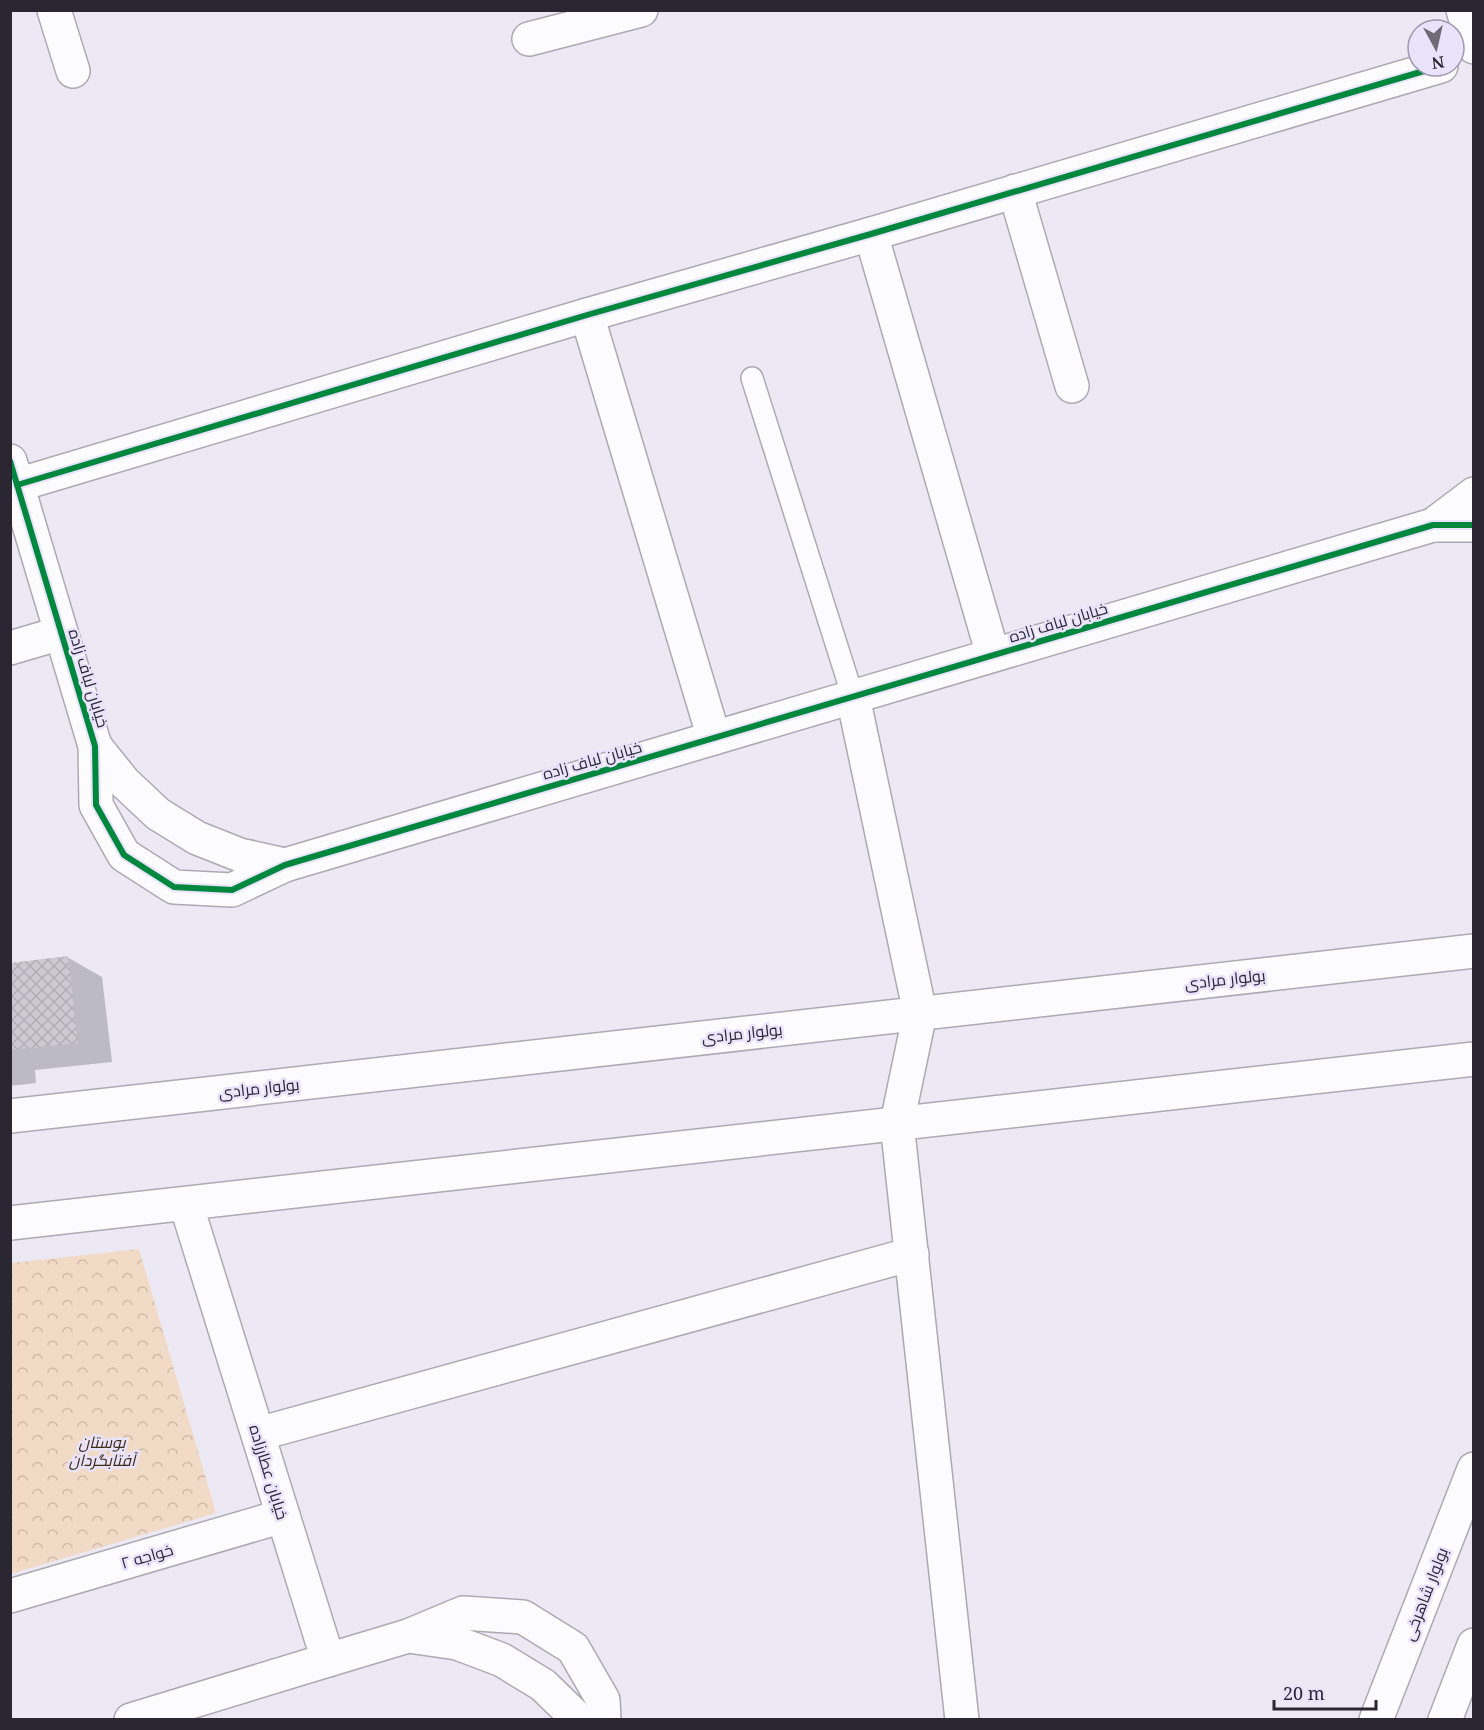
<svg xmlns="http://www.w3.org/2000/svg" width="1484" height="1730" font-family="'Noto Serif',Cairo,serif">
	<defs>
		<pattern id="forest-crowns" width="20" height="18" patternUnits="userSpaceOnUse" patternTransform="scale(1.5)"><rect width="20" height="18" fill="#f1dac6"/><path d="M2 6a3 3 0 1 1 6 0M12 15a3 3 0 1 1 6 0" fill="none" stroke="#cfbbab"/></pattern>
		<pattern id="building-cross-hatch" width="8" height="8" patternUnits="userSpaceOnUse" patternTransform="scale(1.5)"><rect width="8" height="8" fill="#ccc9d4"/><path d="M0 0l8 8M0 8l8-8" fill="none" stroke="#afadb6"/></pattern>
	</defs>
	<rect width="100%" height="100%" fill="#ece9f5"/>
	<path fill="url(#forest-crowns)" d="M139 1249 216 1513 11 1574V1263Z"/>
	<path fill="#0003" d="M67 957 102 977 112 1062 35 1070 36 1083 10 1086V964Z"/>
	<path fill="url(#building-cross-hatch)" d="M68 956 78 1043 10 1050V963Z"/>
	<g fill="none" stroke-linecap="round" stroke-linejoin="round">
		<defs>
			<path id="service" d="M752 378 853 697"/>
			<g id="minor">
				<path d="M54 10 73 71"/>
				<path d="M529 39 641 10"/>
				<path d="M1015 191 1072 386"/>
				<path d="M871 234 993 655"/>
				<path d="M587 315 714 738"/>
				<path d="M17 485 587 315 871 234 1441 66"/>
				<path d="M10 648 61 633"/>
				<path d="M897 1123 962 1720"/>
				<path d="M258 1434 912 1254"/>
				<path d="M10 1596 283 1516"/>
			</g>
			<g id="tertiary">
				<path d="M1463 10 1474 47"/>
				<path d="M10 461 95 746 96 805 124 855 174 887 232 890 285 865 1433 525H1474"/>
				<path d="M1433 525 1474 494"/>
				<path d="M853 697 920 1013 897 1123"/>
				<path d="M95 746 124 782 158 814 197 838 240 855 285 865"/>
				<path d="M10 1116 1474 951"/>
				<path d="M186 1204 328 1660 408 1636 463 1613 523 1617 573 1648 603 1700 604 1720"/>
				<path d="M10 1223 1474 1059"/>
				<path d="M408 1636 457 1643 502 1660 543 1685 579 1720"/>
				<path d="M131 1720 328 1660"/>
			</g>
			<g id="primary">
				<path d="M1376 1720 1474 1469"/>
				<path d="M1445 1720 1474 1645"/>
			</g>
		</defs>
		<use href="#service" stroke="#aca9b3" stroke-width="24"/>
		<use href="#minor" stroke="#aca9b3" stroke-width="36"/>
		<use href="#tertiary" stroke="#aca9b3" stroke-width="36"/>
		<use href="#primary" stroke="#aca9b3" stroke-width="36"/>
		<use href="#service" stroke="#fcfcfe" stroke-width="21"/>
		<use href="#minor" stroke="#fcfcfe" stroke-width="33"/>
		<use href="#tertiary" stroke="#fcfcfe" stroke-width="33"/>
		<use href="#primary" stroke="#fcfcfe" stroke-width="33"/>
		<defs>
			<g id="cycleway">
				<path d="M10 461 95 746 96 805 124 855 174 887 232 890 285 865 1433 525H1474"/>
				<path d="M17 485 587 315 871 234 1441 66"/>
			</g>
		</defs>
		<use href="#cycleway" stroke="#e9e3fb" stroke-width="10"/>
		<use href="#cycleway" stroke="#00873e" stroke-width="6"/>
	</g>
	<g text-anchor="middle" stroke-width="5" stroke-linejoin="round" paint-order="stroke">
		<g font-size="16" fill="#2a2733" stroke="#e9e3fb">
			<text transform="translate(1058 622) rotate(-17)" y="6">خیابان لباف زاده</text>
			<text transform="translate(89 678) rotate(73)" y="6">خیابان لباف زاده</text>
			<text transform="translate(592 760) rotate(-16)" y="6">خیابان لباف زاده</text>
			<text transform="translate(1225 979) rotate(-6)" y="6">بولوار مرادی</text>
			<text transform="translate(742 1033) rotate(-6)" y="6">بولوار مرادی</text>
			<text transform="translate(259 1088) rotate(-6)" y="6">بولوار مرادی</text>
			<text transform="translate(269 1472) rotate(73)" y="6">خیابان عطارزاده</text>
			<text transform="translate(147 1556) rotate(-16)" y="6">خواجه ۲</text>
			<text transform="translate(1425 1594) rotate(-69)" y="6">بولوار شاهرخی</text>
		</g>
		<g font-size="16" font-style="italic" fill="#3f2c13" stroke="#e9e3fb">
			<text x="102" y="1448">بوستان<tspan x="102" dy="18">آفتابگردان</tspan></text>
		</g>
	</g>
	<rect width="1484" height="1730" fill="none" stroke="#2a2733" stroke-width="24"/>
	<g transform="translate(1436 48) rotate(172)"><circle r="28" fill="#e9e3fb" stroke="#9d98ab" stroke-width="1.5"/>
	<path d="M0-4.5L10 22L0 15L-10 22Z" fill="#6e6b77"/>
	<text y="-9" font-size="16" font-weight="bold" text-anchor="middle" fill="#2a2733">N</text>
	</g>
	<path d="M1274 1700v9h102v-9" fill="none" stroke="#2a2733" stroke-width="3"/>
	<text x="1283" y="1700" font-size="18" fill="#2a2733" stroke="#e9e3fb" stroke-width="4.5" paint-order="stroke">20 m</text>
</svg>
